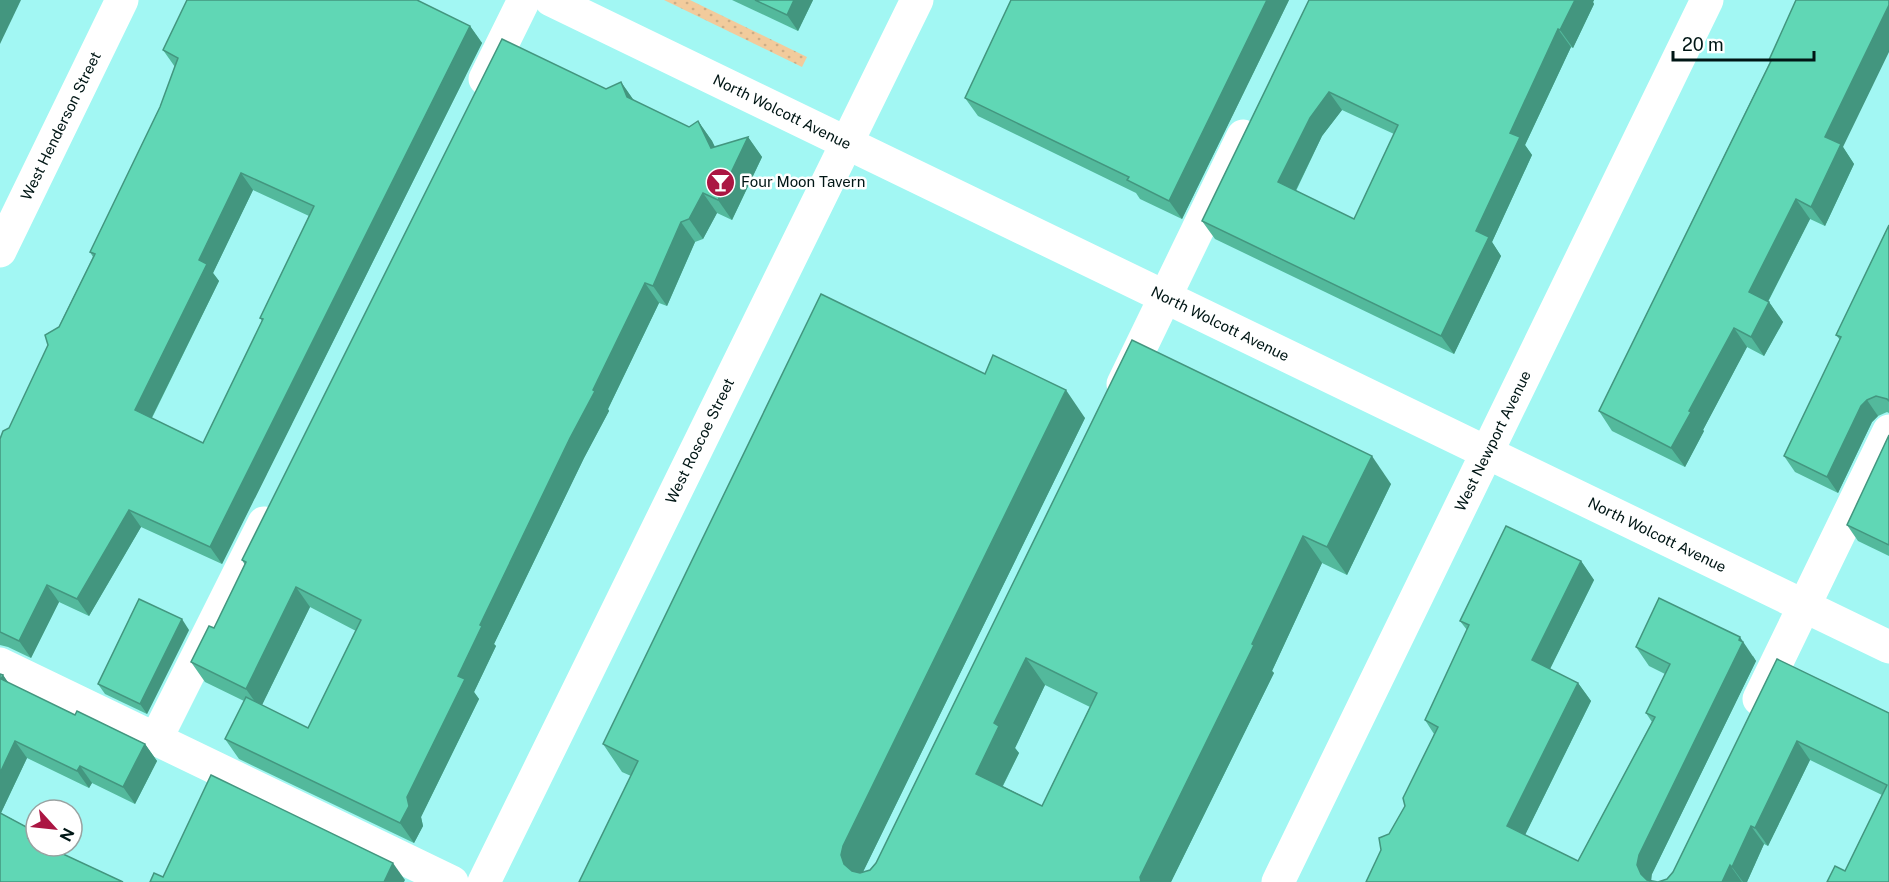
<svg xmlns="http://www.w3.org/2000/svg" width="1889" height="882" font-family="'Public Sans',sans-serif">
	<defs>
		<pattern id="green-dots" width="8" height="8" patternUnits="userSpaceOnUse" patternTransform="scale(1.5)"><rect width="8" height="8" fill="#f2cb9c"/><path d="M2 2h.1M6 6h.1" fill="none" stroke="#ceae86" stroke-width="1.8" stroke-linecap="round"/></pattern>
	</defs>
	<rect width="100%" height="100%" fill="#a2f7f3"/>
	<path fill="url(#green-dots)" d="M664 0H690L807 57 802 67Z"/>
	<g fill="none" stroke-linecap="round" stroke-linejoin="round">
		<g stroke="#fff" stroke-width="33">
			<path d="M551 0 1889 647"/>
			<path d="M485 79 524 0"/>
			<path d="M0 251 122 0"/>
			<path d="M1123 384 1243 136"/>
			<path d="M0 664 452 882"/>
			<path d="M1759 699 1889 431"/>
			<path d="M156 739 264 523"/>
			<path d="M484 882 917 0"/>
			<path d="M1278 882 1707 0"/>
		</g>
	</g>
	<g fill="#53b99c" fill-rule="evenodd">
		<path d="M732 0H813L798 31Z"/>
		<path d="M1011 0H1289L1182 219 1140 199 1136 193 978 116 965 98Z"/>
		<path d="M1309 0H1594L1593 2 1594 4 1573 48 1571 47 1525 145 1532 155 1492 242 1501 256 1454 354 1215 239 1202 221ZM1342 110 1394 134 1354 219 1296 191 1322 136Z"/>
		<path d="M1796 0 1843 147 1854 164 1825 226 1810 219 1768 302H1769L1783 322 1764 356 1747 347 1703 430 1704 431 1685 467 1612 431 1599 411 1770 62 1769 60Z"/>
		<path d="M470 26 482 43 222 564 141 527 89 616 59 602 31 658 8 647 0 645V439L9 428 93 257 90 252 160 107 175 67 163 50ZM253 190 309 216 260 318 262 321 203 443 152 418 219 281 213 273Z"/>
		<path d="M621 82 634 101 689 127 698 121 712 141 715 147 748 137 762 157 732 220 717 213 703 239 695 242 667 306 659 303 608 409 609 411 584 458 494 644 496 646 474 692 479 699 421 817 423 826 414 843 239 759 225 739 244 701 205 682 191 662 214 628 245 565 242 560ZM310 607 356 631 308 728 262 705Z"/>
		<path d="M1889 225V413L1887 412 1878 416 1872 422 1838 493 1795 472 1784 456 1840 340 1836 335Z"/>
		<path d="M1132 340 1391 484 1347 575 1322 563 1272 671 1274 673 1171 882H579L631 776 622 772 603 744 985 374 1085 418 863 872 870 870 876 863ZM1045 685 1090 707 1042 806 1003 786 1019 753 1015 748Z"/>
		<path d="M1889 435V556L1858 541 1847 525Z"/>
		<path d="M1581 561 1594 580 1550 669 1578 683 1591 701 1525 835 1578 861 1652 722 1646 713 1665 674 1649 666 1636 647 1753 656 1756 661 1652 874 1389 834 1405 806 1434 734 1425 720 1467 630 1460 621Z"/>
		<path d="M189 630 147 714 105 694 98 684Z"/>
		<path d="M1777 659 1889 713V882L1845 871 1882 795 1810 760 1768 846 1764 844 1747 882H1658L1667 879 1673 872Z"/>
		<path d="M0 674 3 675 8 683 75 715 77 711 145 744 157 761 135 804 92 783 89 788 27 758 1 813 32 830 36 836V846H46L123 882H0Z"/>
	</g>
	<g fill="#43967f">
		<path d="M0 0H21L0 44Z"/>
		<path d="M794 0H813L798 31 787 15Z"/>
		<path d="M1267 0H1289L1182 219 1169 201Z"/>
		<path d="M1575 0H1594L1593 2 1594 4 1573 48 1560 30Z"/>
		<path d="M1889 5V52L1843 147 1854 164 1825 226 1811 207 1825 137Z"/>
		<path d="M470 26 482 43 222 564 210 547Z"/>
		<path d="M1558 29 1571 47 1525 145 1532 155 1492 242 1501 256 1454 354 1441 336 1510 133Z"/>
		<path d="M621 82 635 102 627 97Z"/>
		<path d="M1329 92 1342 110 1322 136 1291 200 1278 182 1310 118Z"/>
		<path d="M698 121 712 141 725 168 711 148Z"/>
		<path d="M748 137 762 157 732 220 718 200Z"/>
		<path d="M241 173 253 190 213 273 219 281 147 427 135 410 199 260Z"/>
		<path d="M703 193 717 213 703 239 689 219Z"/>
		<path d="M1796 199 1810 219 1763 311 1749 292Z"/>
		<path d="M681 222 695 242 667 306 653 286Z"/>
		<path d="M645 283 659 303 608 409 609 411 584 458 494 644 496 646 474 692 479 699 421 817 423 826 414 843 400 823 407 797 458 676 480 625Z"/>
		<path d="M1769 302 1783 322 1764 356 1751 337Z"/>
		<path d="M1734 328 1747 347 1703 430 1704 431 1685 467 1671 448 1689 411Z"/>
		<path d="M1066 390 1085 418 862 874 860 882 844 864 841 855 843 846Z"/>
		<path d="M1867 400 1878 416 1872 422 1838 493 1827 477 1861 406Z"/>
		<path d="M1372 456 1391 484 1347 575 1327 547Z"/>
		<path d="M129 510 141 527 89 616 77 599Z"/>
		<path d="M1303 536 1322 563 1272 671 1274 673 1171 882H1141L1140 877 1252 644Z"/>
		<path d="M1581 561 1594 580 1545 679 1532 660Z"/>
		<path d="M47 585 59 602 31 658 19 641Z"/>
		<path d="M296 587 310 607 260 709 246 689Z"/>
		<path d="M182 619 189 630 147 714 140 704Z"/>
		<path d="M1740 637 1756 661 1652 874 1651 882H1646L1641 874 1637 865 1639 855Z"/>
		<path d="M1026 658 1045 685 1015 748 1019 753 995 801 976 774 994 723Z"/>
		<path d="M3 675 15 692 1 679Z"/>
		<path d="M1578 683 1591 701 1520 845 1507 826Z"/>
		<path d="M15 741 27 758 0 815V773Z"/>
		<path d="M1797 741 1810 760 1768 846 1755 828Z"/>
		<path d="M145 744 157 761 135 804 123 787Z"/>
		<path d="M80 766 92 783 89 788 77 771Z"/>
		<path d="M1751 826 1764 844 1747 882H1743L1732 867Z"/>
		<path d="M32 830 36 836V846L28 838Z"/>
		<path d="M393 863 405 880 404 882H384Z"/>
		<path d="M1730 865 1742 882H1722Z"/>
	</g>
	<g fill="#60d7b5" stroke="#43967f" stroke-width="1.5" fill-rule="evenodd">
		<path d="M187 0H417L470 26 210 547 129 510 77 599 47 585 19 641 0 632V439L3 431 9 428 48 345 45 335 59 327 95 254 90 252 160 107 178 58 163 50ZM241 173 314 206 260 318 263 319 203 443 135 410 207 264 199 260Z"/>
		<path d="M755 0H794L787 15Z"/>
		<path d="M1011 0H1267L1169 201 1127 180 1129 177 965 98Z"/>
		<path d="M1309 0H1575L1560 30 1558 29 1510 133 1520 137 1476 231 1489 237 1441 336 1202 221ZM1329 92 1398 125 1354 219 1278 182 1310 118Z"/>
		<path d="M1796 0H1889V5L1825 137 1841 144 1811 207 1796 199 1749 292 1769 302 1751 337 1734 328 1689 411 1691 412 1671 448 1599 411 1771 61 1769 60Z"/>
		<path d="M502 39 606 89 621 82 627 97 689 127 698 121 711 148 748 137 718 200 703 193 689 219 681 222 653 286 645 283 593 390 595 391 570 438 480 625 482 626 458 676 465 679 407 797 409 806 400 823 225 739 246 697 308 728 361 620 296 587 246 689 191 662 209 626 214 628 246 562 242 560Z"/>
		<path d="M1889 225V401L1887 399 1876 396 1867 400 1861 406 1827 477 1784 456 1841 337 1836 335Z"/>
		<path d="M821 294 985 374 993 355 1066 390 843 846 841 855 844 864 852 871 860 873 870 870 876 863 1132 340 1372 456 1327 547 1303 536 1252 644 1254 645 1140 877 1141 882H579L638 761 603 744ZM1026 658 1097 693 1042 806 976 774 999 726 994 723Z"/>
		<path d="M1889 435V545L1847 525Z"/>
		<path d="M1506 526 1581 561 1532 660 1578 683 1507 826 1578 861 1655 717 1646 713 1670 664 1636 647 1659 598 1740 637 1739 640 1743 642 1639 855 1637 865 1641 874 1647 880 1658 882H1366L1381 850 1379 838 1389 834 1405 806 1403 798 1438 727 1425 720 1469 625 1460 621Z"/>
		<path d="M139 599 182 619 140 704 98 684Z"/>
		<path d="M1777 659 1889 713V882H1827L1835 866 1845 871 1887 785 1797 741 1755 828 1751 826 1732 867 1730 865 1722 882H1658L1667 879 1673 872Z"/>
		<path d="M0 674 3 675 1 679 75 715 77 711 145 744 123 787 80 766 77 771 15 741 0 773Z"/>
		<path d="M211 775 393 863 384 882H150L154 873 163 877Z"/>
		<path d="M0 813 32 830 28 838 36 841V846H46L123 882H0Z"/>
	</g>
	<defs>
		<symbol id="bar-disc" viewBox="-11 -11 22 22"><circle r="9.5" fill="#ab1643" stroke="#fff"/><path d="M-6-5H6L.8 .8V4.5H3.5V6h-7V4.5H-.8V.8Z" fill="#fff"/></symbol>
	</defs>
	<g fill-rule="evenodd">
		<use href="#bar-disc" x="704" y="166" width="33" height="33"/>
	</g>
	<g text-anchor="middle" stroke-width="5" stroke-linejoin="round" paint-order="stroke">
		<g font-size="15" fill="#001615" stroke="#fff">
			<text transform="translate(782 112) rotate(26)" y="5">North Wolcott Avenue</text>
			<text transform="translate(61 126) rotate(-64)" y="5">West Henderson Street</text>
			<text transform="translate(1220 324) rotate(26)" y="5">North Wolcott Avenue</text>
			<text transform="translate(700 441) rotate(-64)" y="5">West Roscoe Street</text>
			<text transform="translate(1493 441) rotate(-64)" y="5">West Newport Avenue</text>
			<text transform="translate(1657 535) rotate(26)" y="5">North Wolcott Avenue</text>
		</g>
		<g font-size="15" fill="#001615" stroke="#fff" text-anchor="start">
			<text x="741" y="187">Four Moon Tavern</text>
		</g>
	</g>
	<g transform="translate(54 828) rotate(117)"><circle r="28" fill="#ffffff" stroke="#99a2a1" stroke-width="1.5"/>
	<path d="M0-4.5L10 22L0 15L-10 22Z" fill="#ab1643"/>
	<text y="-9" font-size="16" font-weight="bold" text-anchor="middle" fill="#001615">N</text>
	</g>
	<path d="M1673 51v9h141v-9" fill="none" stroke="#001615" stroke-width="3"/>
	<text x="1682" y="51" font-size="18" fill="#001615" stroke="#ffffff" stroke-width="4.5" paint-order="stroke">20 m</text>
</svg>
